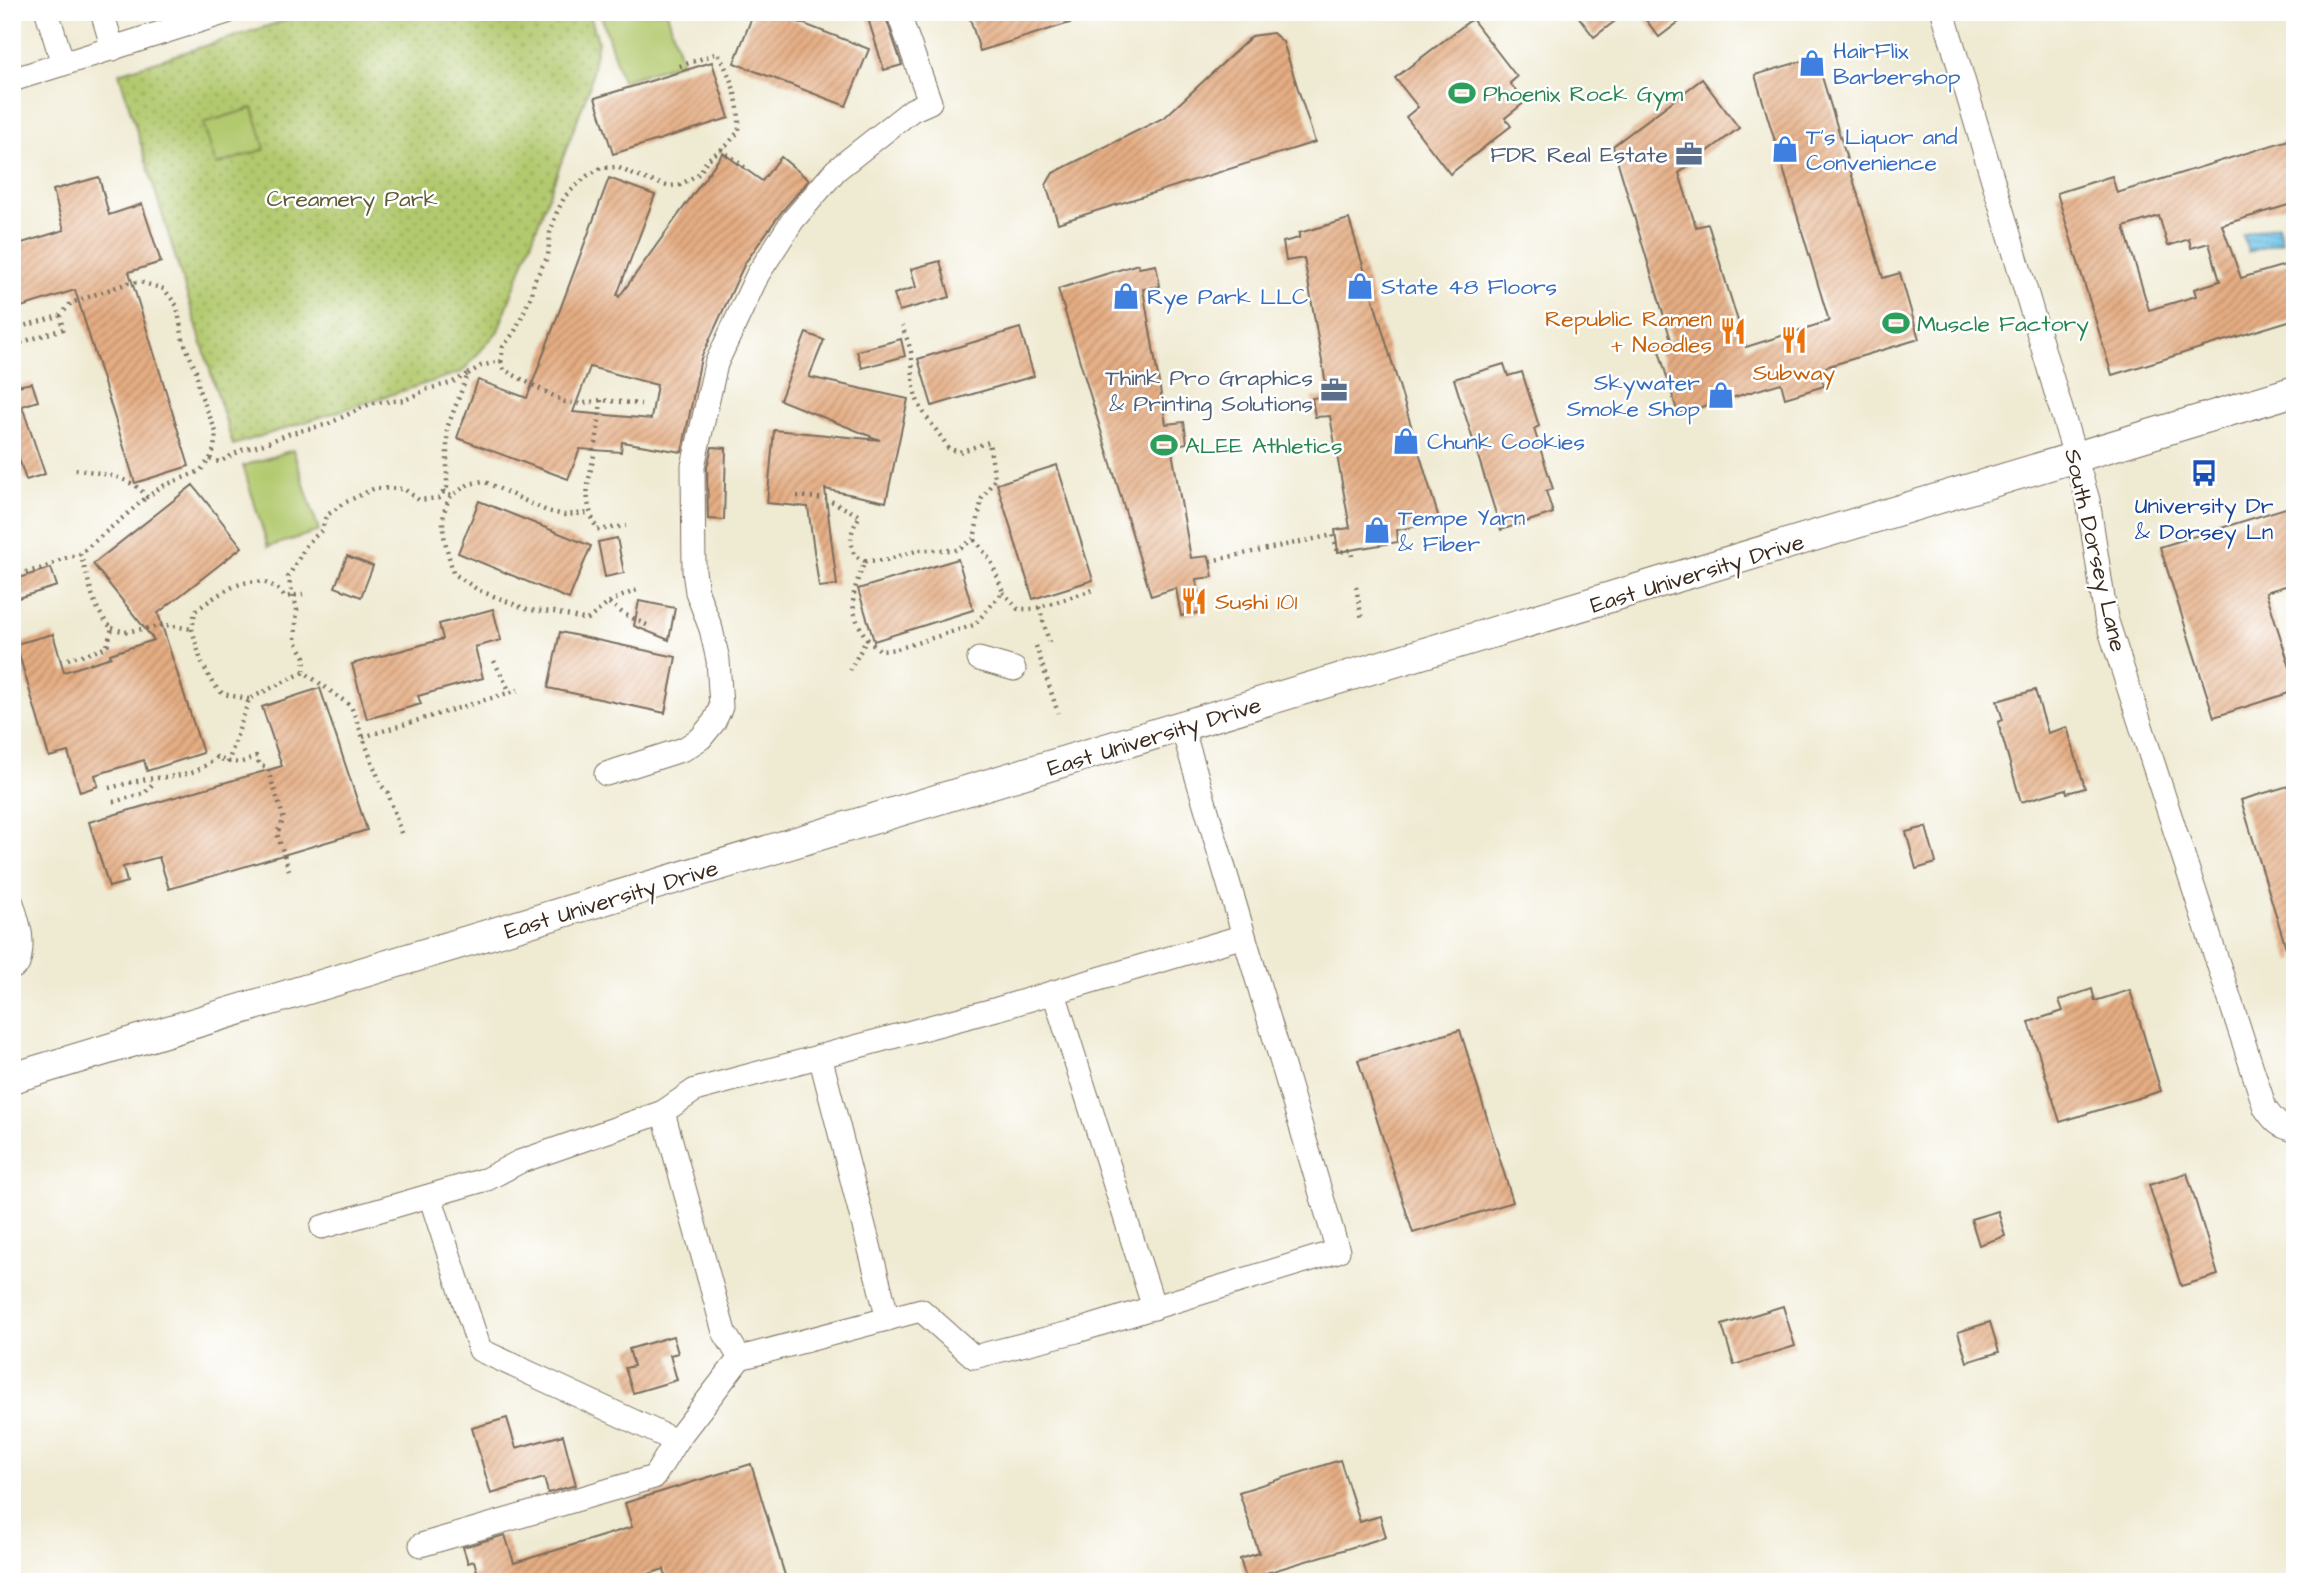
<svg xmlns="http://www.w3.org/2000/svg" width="2307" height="1594" font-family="'Architects Daughter',sans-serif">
	<defs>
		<pattern id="grass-dots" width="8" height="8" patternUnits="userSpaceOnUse" patternTransform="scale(1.75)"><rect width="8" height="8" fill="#b2c96e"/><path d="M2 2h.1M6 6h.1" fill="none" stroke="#92a35a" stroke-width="1.8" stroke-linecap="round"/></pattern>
		<pattern id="water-rules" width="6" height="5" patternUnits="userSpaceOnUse" patternTransform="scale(1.75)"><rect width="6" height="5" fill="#6bc4e9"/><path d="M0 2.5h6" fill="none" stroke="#599fbc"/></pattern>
		<pattern id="building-hatch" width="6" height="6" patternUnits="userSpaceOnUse" patternTransform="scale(1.75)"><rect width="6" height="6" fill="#e5ad83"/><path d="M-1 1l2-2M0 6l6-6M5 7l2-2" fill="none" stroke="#bb8d6b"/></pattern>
	</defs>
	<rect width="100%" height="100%" fill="#fff"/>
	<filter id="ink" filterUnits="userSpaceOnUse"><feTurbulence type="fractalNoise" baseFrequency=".0143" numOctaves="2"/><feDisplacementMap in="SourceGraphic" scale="14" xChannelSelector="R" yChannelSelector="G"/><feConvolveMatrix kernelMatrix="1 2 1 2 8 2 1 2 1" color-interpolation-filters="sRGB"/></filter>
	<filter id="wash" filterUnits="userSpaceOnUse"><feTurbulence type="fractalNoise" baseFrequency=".00686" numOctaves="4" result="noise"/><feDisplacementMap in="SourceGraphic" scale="28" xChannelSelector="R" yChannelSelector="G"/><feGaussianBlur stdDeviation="1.57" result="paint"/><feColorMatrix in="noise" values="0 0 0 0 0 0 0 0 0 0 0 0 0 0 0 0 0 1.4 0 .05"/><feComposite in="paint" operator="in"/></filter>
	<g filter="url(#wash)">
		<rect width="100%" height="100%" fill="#efead2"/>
		<path fill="url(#grass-dots)" stroke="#767a46" stroke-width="2" d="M312 12H589L598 41 589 88 498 331 462 372 233 445 119 73Z"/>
		<g fill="#b2c96e" stroke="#767a46" stroke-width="2">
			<path d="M600 12H667L682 62 622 81Z"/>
			<path d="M253 108 265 149 216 165 203 123Z"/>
			<path d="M293 450 319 531 268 547 243 466Z"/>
		</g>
		<path fill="url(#water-rules)" stroke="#537784" stroke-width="2" d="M2278 225 2282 242 2248 252 2243 235Z"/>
		<g id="blocks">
			<g fill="url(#building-hatch)" fill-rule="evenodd">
				<path d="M754 12H773L869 49 846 106 734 63Z"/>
				<path d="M866 12H884L902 65 884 70Z"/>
				<path d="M968 12H1091L1092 16 980 51Z"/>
				<path d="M1575 12H1627L1594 37Z"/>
				<path d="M1640 12H1692L1659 37Z"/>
				<path d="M1472 19 1517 77 1510 83 1525 102 1505 118 1511 126 1450 174 1406 117 1418 107 1395 78Z"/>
				<path d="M1273 33 1283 42 1315 142 1058 223 1046 185 1053 173 1165 117 1252 36Z"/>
				<path d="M1816 57 1883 278 1900 273 1919 339 1819 369 1824 386 1785 398 1781 383 1678 414 1657 344 1671 340 1613 146 1702 79 1739 128 1679 173 1696 227 1708 224 1746 347 1829 321 1755 75Z"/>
				<path d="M712 62 729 118 613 154 595 98Z"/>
				<path d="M2295 138V203L2222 225 2241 278 2295 262V319L2112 375 2057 193 2112 176 2117 193ZM2159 216 2168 246 2189 239 2191 248 2209 243 2220 281 2194 289 2196 296 2149 310 2124 227Z"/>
				<path d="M723 153 762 181 781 157 809 180 782 211 745 263 701 358 682 452 622 442 621 452 580 449 568 479 457 438 478 380 527 398 609 178 655 195 617 295 619 297ZM590 367 657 385 651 419 573 412Z"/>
				<path d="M99 177 109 215 142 204 161 262 129 272 189 466 135 483 75 290 12 310V246L64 230 53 190Z"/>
				<path d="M1349 219 1440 522 1397 530 1398 542 1338 552 1335 530 1350 528 1330 416 1315 417 1312 398 1328 396 1304 258 1286 261 1283 242 1299 238V233Z"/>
				<path d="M940 261 950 297 899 311 894 294 916 287 911 269Z"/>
				<path d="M1138 264 1139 268 1156 265 1160 286 1143 289 1166 424 1184 422 1187 443 1171 446 1191 558 1209 556 1213 577 1196 579 1202 612 1181 616 1176 588 1151 596 1058 289Z"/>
				<path d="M1020 328 1034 376 932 406 918 359Z"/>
				<path d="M806 333 824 340 809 377 908 399 886 502 825 489 837 585 819 587 808 507 767 503 774 430 880 440 780 400Z"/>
				<path d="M901 339 905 356 862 368 857 351Z"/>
				<path d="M1504 364 1508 376 1522 372 1539 426 1534 429 1553 489 1546 491 1553 513 1501 530 1454 379Z"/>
				<path d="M32 383 38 401 22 406 45 474 26 480 12 438V387Z"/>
				<path d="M712 447 726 448 724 520 708 519 707 467Z"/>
				<path d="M1057 465 1093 580 1033 599 997 484Z"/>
				<path d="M193 485 242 547 158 613 203 753 147 771 144 760 95 775 98 786 80 792 68 752 49 757 16 644 53 634 64 672 111 657 110 654 154 640 93 564Z"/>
				<path d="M479 501 591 546 569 599 458 553Z"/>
				<path d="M2295 505V583L2266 592 2295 683V691L2214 717 2160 547Z"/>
				<path d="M617 538 624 573 605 577 598 542Z"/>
				<path d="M347 556 373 566 361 597 335 587Z"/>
				<path d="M958 559 973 610 874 641 858 589Z"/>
				<path d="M51 568 57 586 12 600V580Z"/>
				<path d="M639 601 675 608 669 640 634 626Z"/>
				<path d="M493 609 501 640 475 647 483 678 418 696 421 704 367 719 352 664 443 639 439 624Z"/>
				<path d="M560 632 676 657 665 713 548 688Z"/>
				<path d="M320 688 367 830 169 889 159 857 123 867 127 882 109 887 89 822 282 766 262 707Z"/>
				<path d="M2035 690 2048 733 2067 727 2085 788 2067 793 2066 789 2021 802 1998 722 2003 720 1997 701Z"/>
				<path d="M2295 784V960L2290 961 2241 800Z"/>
				<path d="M1926 827 1936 863 1916 869 1906 832Z"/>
				<path d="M2092 989 2095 1001 2130 990 2161 1091 2060 1122 2029 1022 2063 1011 2059 1000Z"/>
				<path d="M1460 1030 1513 1202 1413 1233 1358 1060Z"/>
				<path d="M2187 1173 2218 1275 2181 1286 2149 1185Z"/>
				<path d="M1998 1211 2005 1236 1979 1245 1971 1219Z"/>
				<path d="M1783 1306 1795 1346 1734 1365 1722 1325Z"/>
				<path d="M1990 1322 1999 1352 1967 1362 1958 1332Z"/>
				<path d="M673 1336 678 1353 670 1355 677 1380 633 1393 625 1368 634 1366 629 1349Z"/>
				<path d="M507 1418 516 1448 563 1435 576 1485 548 1493 544 1478 491 1494 472 1428Z"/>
				<path d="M1340 1460 1360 1522 1380 1516 1386 1537 1246 1579 1240 1559 1259 1553 1239 1492Z"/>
				<path d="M751 1464 787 1582H667L664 1569 623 1582H468L467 1577 478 1574 474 1561 468 1563 463 1547 505 1535 514 1563 632 1527 625 1503Z"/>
			</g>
		</g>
	</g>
	<g filter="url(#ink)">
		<use href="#blocks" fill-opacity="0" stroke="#7a6d5d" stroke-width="2"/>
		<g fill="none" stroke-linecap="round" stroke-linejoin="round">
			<defs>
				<g id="minor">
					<path d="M47 12 63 64"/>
					<path d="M102 12 113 49"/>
					<path d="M1943 12 2088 500 2106 618 2265 1108C2274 1121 2279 1127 2295 1130"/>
					<path d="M12 80 227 12"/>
					<path d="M979 659 1014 669"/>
					<path d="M1182 727 1338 1251 1077 1331 974 1357 921 1310 740 1358 724 1332 663 1112 695 1090 997 1009 1244 936"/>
					<path d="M606 774 684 749 701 738 714 722 721 707 718 660 711 629 697 592 694 571 693 466 716 364 758 274 793 220 836 170 912 110 930 102 898 12"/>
					<path d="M12 903C19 925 25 942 18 964L12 968"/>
					<path d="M1054 993 1154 1308"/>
					<path d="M820 1056 888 1319"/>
					<path d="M430 1196 480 1350 676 1441"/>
					<path d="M322 1227 487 1179 519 1162 663 1112"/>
					<path d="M421 1545 654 1477 676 1441 740 1358"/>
				</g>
				<path id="major" d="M12 1078 2295 391"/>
			</defs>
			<use href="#minor" stroke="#7a6d5d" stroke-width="25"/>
			<use href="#major" stroke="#7a6d5d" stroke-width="32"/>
			<g stroke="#7a6d5d" stroke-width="4.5" stroke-dasharray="2 5" stroke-linecap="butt">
				<path d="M721 149 748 170"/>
				<path d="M60 316 71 303 128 283 140 282 164 289 177 306 183 340 196 371 199 390 216 432 214 449 210 459 200 471 163 486 147 497C132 476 99 473 75 469"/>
				<path d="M12 329 60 316 63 329 13 345"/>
				<path d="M501 361 504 370 565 402 580 404 601 400 641 404"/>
				<path d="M468 374 481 366 501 361 503 347 515 331 532 294 534 281 548 256 550 233 557 212 565 196 587 176 601 168 617 167 636 176 667 186 680 185 700 173 707 160 727 145 739 131C740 101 732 79 718 53L677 67"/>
				<path d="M601 400C599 420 597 441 593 460 586 492 584 499 597 530L626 526"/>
				<path d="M210 459 219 462 242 450 264 444 288 434 328 424 372 403 405 400 428 389 451 383 468 374 447 428V487L439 498 419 500 404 489 375 488 344 503 326 516 322 530 307 544 288 577 297 609 295 640 305 657 304 672"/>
				<path d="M12 474H13"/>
				<path d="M443 491 451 496 469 484 483 481 547 511 564 515 590 513"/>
				<path d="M451 496C435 521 447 546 453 573L478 590 529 610 554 612 587 620 611 601 639 589"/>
				<path d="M797 496 827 499 860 516C850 531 849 539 855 556L865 561C852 594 846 607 867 639L850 670"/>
				<path d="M865 561 886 560 919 550H957L974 539 982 498 995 479 989 442 959 452 948 448C939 431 926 420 918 402 911 385 914 369 911 352 909 343 905 334 902 326"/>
				<path d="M1210 561 1333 535 1338 552 1351 550 1352 556"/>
				<path d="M12 575 44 568 62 559 80 554 147 497"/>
				<path d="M1356 587 1362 620"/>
				<path d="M1003 592 1018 609H1034L1093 590"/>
				<path d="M609 603 624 614 649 626"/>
				<path d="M1039 607 1049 642"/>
				<path d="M112 628 125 632 166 625 192 629"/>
				<path d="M867 639 881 651 897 649 974 625 1003 592 991 561 974 539"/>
				<path d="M1036 646 1058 713"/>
				<path d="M68 659 100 650 107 646 112 628C91 609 90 580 80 554"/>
				<path d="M494 661 510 692"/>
				<path d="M249 699 223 694 213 684 201 661 192 629 195 611C215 597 246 571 273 586 277 588 282 594 285 597L303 594"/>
				<path d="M363 737 518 690"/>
				<path d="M228 763 249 699 304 672 351 706 381 785 388 793 402 836"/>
				<path d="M109 788C118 786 128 783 137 781 170 774 189 781 217 757 232 765 242 764 256 756L260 765 267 767 284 819 277 833 289 870"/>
				<path d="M113 802 145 793 155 781"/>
			</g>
			<use href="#minor" stroke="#fff" stroke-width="23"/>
			<use href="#major" stroke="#fff" stroke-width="30"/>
		</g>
	</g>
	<defs>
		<symbol id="shop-bare" viewBox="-9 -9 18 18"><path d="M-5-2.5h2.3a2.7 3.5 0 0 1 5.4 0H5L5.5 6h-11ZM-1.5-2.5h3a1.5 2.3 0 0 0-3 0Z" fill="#3f7fe0" stroke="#fff" stroke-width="2.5" paint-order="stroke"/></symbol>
		<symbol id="stadium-bare" viewBox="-9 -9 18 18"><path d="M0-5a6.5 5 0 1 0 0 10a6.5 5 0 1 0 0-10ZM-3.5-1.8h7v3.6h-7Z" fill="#2e9e5b" stroke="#fff" stroke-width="2.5" paint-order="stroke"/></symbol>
		<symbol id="office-bare" viewBox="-9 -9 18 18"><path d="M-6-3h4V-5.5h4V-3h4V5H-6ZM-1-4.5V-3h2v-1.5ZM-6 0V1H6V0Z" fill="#5c6f8a" stroke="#fff" stroke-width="2.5" paint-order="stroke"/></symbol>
		<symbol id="restaurant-bare" viewBox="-9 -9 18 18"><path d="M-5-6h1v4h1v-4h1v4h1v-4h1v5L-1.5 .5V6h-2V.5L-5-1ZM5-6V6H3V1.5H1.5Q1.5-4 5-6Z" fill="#e8710a" stroke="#fff" stroke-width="2.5" paint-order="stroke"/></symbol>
		<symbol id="bus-bare" viewBox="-9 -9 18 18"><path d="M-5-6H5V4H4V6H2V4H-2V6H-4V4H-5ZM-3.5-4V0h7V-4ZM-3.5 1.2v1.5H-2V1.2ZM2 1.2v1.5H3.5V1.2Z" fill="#1a4fb4" stroke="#fff" stroke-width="2.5" paint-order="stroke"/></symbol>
	</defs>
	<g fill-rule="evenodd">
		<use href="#shop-bare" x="1793" y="44" width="38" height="38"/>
		<use href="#stadium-bare" x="1443" y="74" width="38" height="38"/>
		<use href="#shop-bare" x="1766" y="130" width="38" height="38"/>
		<use href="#office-bare" x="1670" y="135" width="38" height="38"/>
		<use href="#shop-bare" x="1341" y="267" width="38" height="38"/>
		<use href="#shop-bare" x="1107" y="277" width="38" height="38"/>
		<use href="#stadium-bare" x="1877" y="304" width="38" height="38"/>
		<use href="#restaurant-bare" x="1714" y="312" width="38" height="38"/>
		<use href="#restaurant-bare" x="1775" y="321" width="38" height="38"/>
		<use href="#office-bare" x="1315" y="371" width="38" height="38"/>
		<use href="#shop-bare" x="1702" y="376" width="38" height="38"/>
		<use href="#shop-bare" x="1387" y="422" width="38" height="38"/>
		<use href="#stadium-bare" x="1145" y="426" width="38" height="38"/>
		<use href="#bus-bare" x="2185" y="454" width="38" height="38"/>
		<use href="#shop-bare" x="1358" y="511" width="38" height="38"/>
		<use href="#restaurant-bare" x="1175" y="582" width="38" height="38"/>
	</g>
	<g text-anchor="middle" stroke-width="5" stroke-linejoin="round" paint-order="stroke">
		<g font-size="23" fill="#366cbe" stroke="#fff" text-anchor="start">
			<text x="1833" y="58">HairFlix<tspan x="1833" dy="26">Barbershop</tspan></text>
			<text x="1806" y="144">T's Liquor and<tspan x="1806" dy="26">Convenience</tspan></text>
			<text x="1381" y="294">State 48 Floors</text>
			<text x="1147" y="304">Rye Park LLC</text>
			<text x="1700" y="390" text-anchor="end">Skywater<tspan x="1700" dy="26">Smoke Shop</tspan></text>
			<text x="1427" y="449">Chunk Cookies</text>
			<text x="1398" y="525">Tempe Yarn<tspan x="1398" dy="26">&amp; Fiber</tspan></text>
		</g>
		<g font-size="23" fill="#27864d" stroke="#fff" text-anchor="start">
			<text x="1483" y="101">Phoenix Rock Gym</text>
			<text x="1917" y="331">Muscle Factory</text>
			<text x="1185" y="453">ALEE Athletics</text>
		</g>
		<g font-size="23" fill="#4e5e75" stroke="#fff" text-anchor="end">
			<text x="1668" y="162">FDR Real Estate</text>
			<text x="1313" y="385">Think Pro Graphics<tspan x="1313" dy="26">&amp; Printing Solutions</tspan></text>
		</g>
		<g font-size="23" fill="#5f5a36" stroke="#fff">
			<text x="352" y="206">Creamery Park</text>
		</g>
		<g font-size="23" fill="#c56008" stroke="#fff" text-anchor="end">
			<text x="1712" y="326">Republic Ramen<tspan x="1712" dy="26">+ Noodles</tspan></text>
			<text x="1794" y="380" text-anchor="middle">Subway</text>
			<text x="1215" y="609" text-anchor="start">Sushi 101</text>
		</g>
		<g font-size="23" fill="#164399" stroke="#fff">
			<text x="2204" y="513">University Dr<tspan x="2204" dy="26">&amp; Dorsey Ln</tspan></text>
		</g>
		<g font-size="23" fill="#3b2a1e" stroke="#fff">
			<text transform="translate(2096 550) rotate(77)" y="8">South Dorsey Lane</text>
			<text transform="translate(1697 573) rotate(-17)" y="8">East University Drive</text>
			<text transform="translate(1154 736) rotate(-17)" y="8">East University Drive</text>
			<text transform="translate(611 899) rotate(-17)" y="8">East University Drive</text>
		</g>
	</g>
	<rect width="2307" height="1594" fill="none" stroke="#fff" stroke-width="42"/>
</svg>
